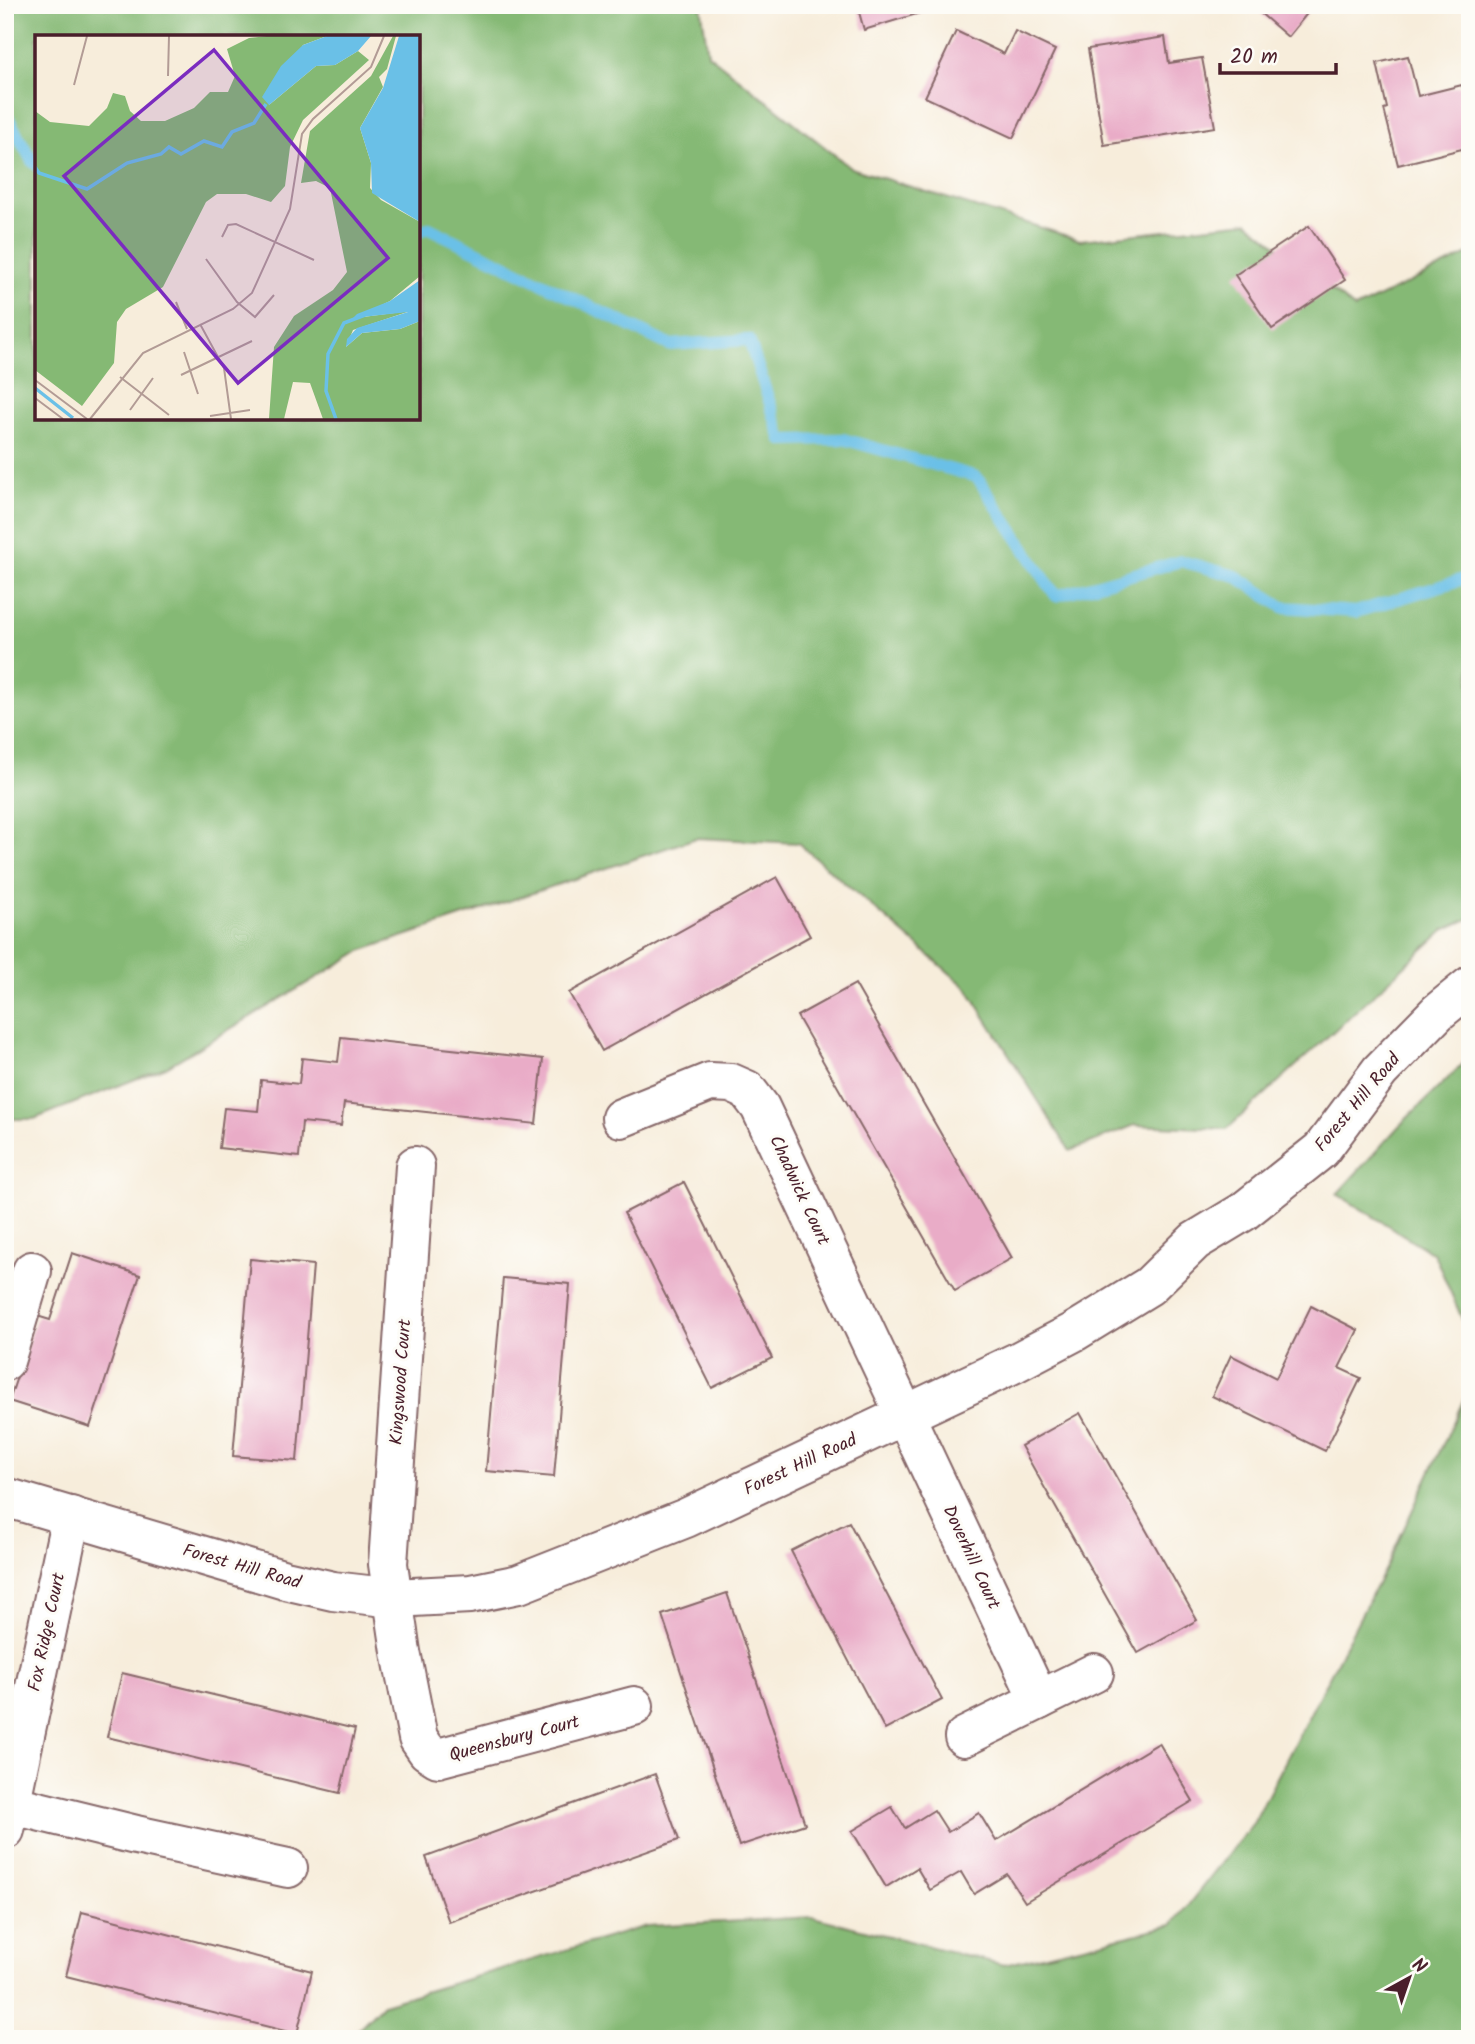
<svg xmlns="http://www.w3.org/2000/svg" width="1475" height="2044" font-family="Kalam,sans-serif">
	<rect width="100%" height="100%" fill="#fdfcf7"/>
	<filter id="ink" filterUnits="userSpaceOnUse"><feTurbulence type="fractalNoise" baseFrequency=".0143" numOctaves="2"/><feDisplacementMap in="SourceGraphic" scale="14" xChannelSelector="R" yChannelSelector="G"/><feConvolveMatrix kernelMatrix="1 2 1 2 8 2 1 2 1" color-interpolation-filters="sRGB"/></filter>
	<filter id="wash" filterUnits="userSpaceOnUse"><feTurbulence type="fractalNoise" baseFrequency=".00686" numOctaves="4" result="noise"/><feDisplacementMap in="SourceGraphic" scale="28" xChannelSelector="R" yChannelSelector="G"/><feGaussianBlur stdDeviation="1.57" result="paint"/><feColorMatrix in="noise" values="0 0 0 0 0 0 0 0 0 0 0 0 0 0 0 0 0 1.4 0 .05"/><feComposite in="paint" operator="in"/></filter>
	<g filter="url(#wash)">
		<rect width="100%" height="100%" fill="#f7eddb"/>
		<g fill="#85b974" stroke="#686c50" stroke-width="2" fill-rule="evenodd">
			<path d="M5 5H701L708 54 851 168 1080 240 1248 222 1355 309 1470 253V918L1444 930 1227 1129 1135 1125 1070 1151 967 988 798 843 696 838 363 950 166 1067 34 1119H5ZM37 37H418V418H37Z"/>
			<path d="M1470 1057V1337L1434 1254 1337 1194 1400 1125Z"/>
			<path d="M1470 1386V2039H348L383 2004 647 1926 813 1917 1004 1965 1172 1925 1254 1822 1389 1561Z"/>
		</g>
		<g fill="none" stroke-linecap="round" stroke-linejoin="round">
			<g stroke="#6ac0e7" stroke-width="12">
				<path d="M5 112 32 161 37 165"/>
				<path d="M418 231 429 228 669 345 749 340 782 440 843 439 977 477 1056 596 1181 561 1236 576 1283 607 1356 612 1470 577"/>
			</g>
		</g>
		<g id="blocks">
			<g fill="#e9acc7">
				<path d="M857 5H939L940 7 864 30Z"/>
				<path d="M1251 5H1314L1288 37Z"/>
				<path d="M956 31 1004 54 1015 31 1055 50 1013 138 925 97Z"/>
				<path d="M1165 37 1169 63 1202 58 1215 127 1104 145 1088 49Z"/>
				<path d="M1408 56 1418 96 1462 85 1470 115V147L1398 165 1384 109 1387 108 1377 63Z"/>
				<path d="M1309 226 1345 280 1272 329 1235 275Z"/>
				<path d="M777 877 810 936 602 1051 569 993Z"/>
				<path d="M855 984 1012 1258 955 1291 797 1016Z"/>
				<path d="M341 1037 543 1059 536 1124 344 1103 341 1126 302 1122 299 1157 219 1148 224 1108 258 1111 261 1080 299 1084 302 1058 338 1062Z"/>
				<path d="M684 1182 772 1358 712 1388 624 1213Z"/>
				<path d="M72 1253 140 1275 90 1427 9 1401 37 1316 50 1320Z"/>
				<path d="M250 1259 313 1265 297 1461 233 1456Z"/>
				<path d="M503 1278 570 1284 554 1477 486 1471Z"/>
				<path d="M1311 1306 1358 1330 1339 1368 1361 1378 1325 1451 1212 1396 1231 1355 1276 1378Z"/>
				<path d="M1080 1413 1197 1620 1138 1653 1021 1446Z"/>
				<path d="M849 1522 942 1700 885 1730 791 1551Z"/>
				<path d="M727 1593 805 1824 739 1846 662 1615Z"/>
				<path d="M122 1673 355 1729 340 1793 107 1737Z"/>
				<path d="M1159 1743 1193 1801 1025 1902 1007 1874 974 1894 961 1872 930 1890 917 1868 886 1887 852 1831 892 1807 905 1828 934 1810 948 1832 979 1813 996 1841Z"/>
				<path d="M655 1774 679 1840 449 1922 426 1857Z"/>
				<path d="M82 1912 312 1971 297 2034 66 1976Z"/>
			</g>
		</g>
	</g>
	<g filter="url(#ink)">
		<use href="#blocks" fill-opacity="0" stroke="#876769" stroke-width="2"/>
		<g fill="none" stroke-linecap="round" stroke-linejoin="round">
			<defs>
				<g id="minor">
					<path d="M621 1118 710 1082 731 1083 747 1090 760 1107 1039 1700"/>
					<path d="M415 1166 388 1564 401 1652 418 1738 427 1751 438 1758 634 1706"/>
					<path d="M5 1361 32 1271"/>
					<path d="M5 1497 285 1580 333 1591 394 1598 470 1594 519 1584 686 1518 1015 1363 1074 1332 1149 1286 1195 1241 1243 1212 1321 1150 1380 1071 1438 1012 1470 986"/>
					<path d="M964 1737 1094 1673"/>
					<path d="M5 1803 136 1835 288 1868"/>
					<path d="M5 1830 71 1516"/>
				</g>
			</defs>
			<use href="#minor" stroke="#876769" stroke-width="42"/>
			<use href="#minor" stroke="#fff" stroke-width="38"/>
		</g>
	</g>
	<g text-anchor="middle" stroke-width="6" stroke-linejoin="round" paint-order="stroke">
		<g font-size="18" fill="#4a1f2b" stroke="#fdfcf7">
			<text transform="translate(1357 1102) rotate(-50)" y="6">Forest Hill Road</text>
			<text transform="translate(800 1190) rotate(65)" y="6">Chadwick Court</text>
			<text transform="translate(400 1382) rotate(-86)" y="6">Kingswood Court</text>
			<text transform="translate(800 1464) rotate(-25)" y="6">Forest Hill Road</text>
			<text transform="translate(972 1557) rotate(65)" y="6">Doverhill Court</text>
			<text transform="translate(242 1566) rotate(16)" y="6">Forest Hill Road</text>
			<text transform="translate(46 1632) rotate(-78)" y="6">Fox Ridge Court</text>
			<text transform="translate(514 1738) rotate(-15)" y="6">Queensbury Court</text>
		</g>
	</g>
	<g transform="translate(35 35)">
		<rect width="385" height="385" fill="#f7eddb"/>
		<path d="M232 1H292L268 10 234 70 281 31 300 30 323 16 334 25 268 85 255 112 250 151 236 167 211 159H182L171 167 128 252 91 274 82 287 79 328 47 371 0 335V76L15 87 54 91 72 73 78 58 90 61 95 76 106 86H130L159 73 175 57H193L200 41 192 14 214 3ZM358 1H361L352 34 344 42 348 52 325 93 336 128 335 153 346 165 385 187V241L355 266 320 283 375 276 318 295 311 312 327 298 365 294 385 286V384H288L275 348 258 347 249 384H234L239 312 259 281 298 255 312 237 295 153 281 146 266 148 275 96 336 41Z" fill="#85b974"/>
		<path d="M292 1H336L323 16 300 30 281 31 234 70 227 62 246 31 268 10ZM364 1H385V187L337 158 336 128 325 93 348 53ZM385 245V286L365 294 327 298 311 312 312 304 322 293 373 277 318 283 322 279 355 266Z" fill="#6ac0e7"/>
		<path fill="none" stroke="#6ac0e7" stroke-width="3.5" d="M0 132 4 138 52 154 92 128 126 119 134 112 146 119 169 106 187 112 197 97 219 88 231 69M0 353 38 383M301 384 291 356 293 319 309 288 330 280"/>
		<path fill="none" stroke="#b29b95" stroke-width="2" d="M133 41 134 1M39 50 52 1M187 202 193 190 201 189 279 225M171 224 202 267 220 282 239 260M141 267 152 294M165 289 189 333 196 384M149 317 163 359M146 340 217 306M85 342 134 380M0 345 52 384M0 363 28 384M95 375 118 343M175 381 215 375M55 384 108 318 198 274 217 258 255 174 267 99 278 84 336 32 349 1"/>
		<path fill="#7b2cbf" fill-opacity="0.15" stroke="#7b2cbf" stroke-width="3.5" d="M179 15 353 223 203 348 29 141Z"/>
		<rect width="385" height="385" fill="none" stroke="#4a1f2b" stroke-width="3.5"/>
	</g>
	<rect width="1475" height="2044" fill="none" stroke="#fdfcf7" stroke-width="28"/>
	<g transform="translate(1409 1978) rotate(40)" stroke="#fdfcf7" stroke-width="5" paint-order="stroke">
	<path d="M0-5L12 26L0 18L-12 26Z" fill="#4a1f2b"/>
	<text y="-10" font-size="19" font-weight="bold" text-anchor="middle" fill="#4a1f2b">N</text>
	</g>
	<path d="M1220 63v10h116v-10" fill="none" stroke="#4a1f2b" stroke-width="3.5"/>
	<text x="1230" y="63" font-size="21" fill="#4a1f2b" stroke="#fdfcf7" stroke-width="5" paint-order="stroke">20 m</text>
</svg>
